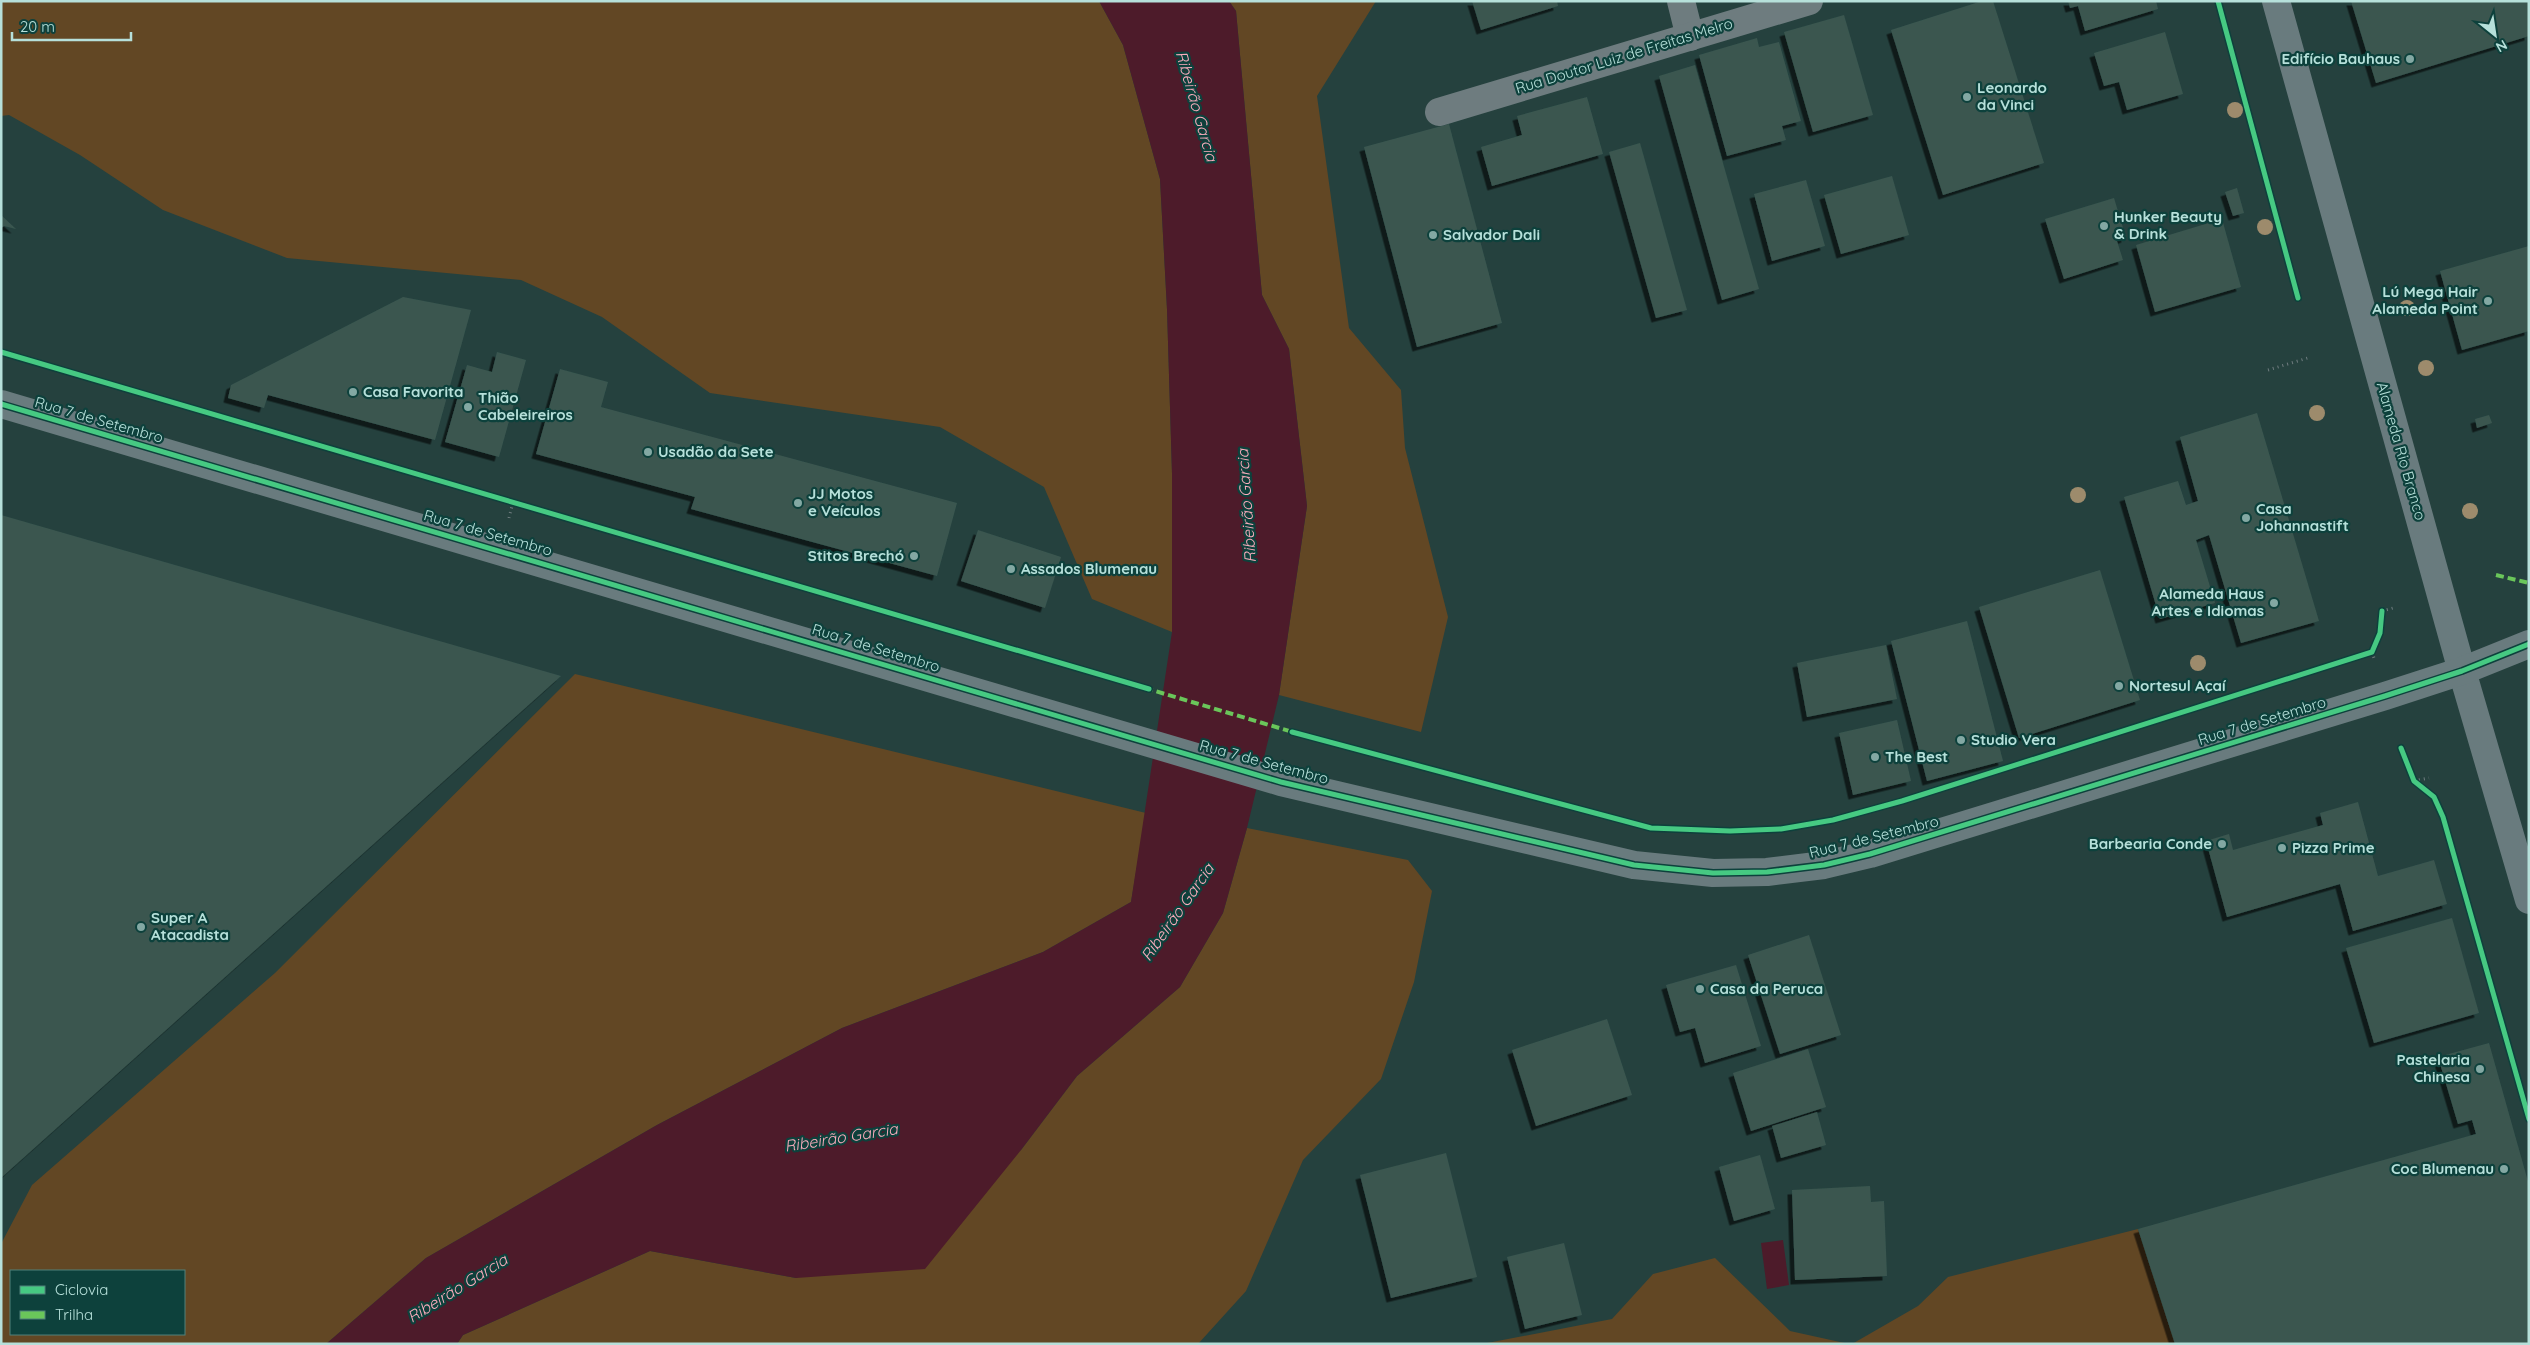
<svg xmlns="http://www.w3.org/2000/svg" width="2530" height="1345" font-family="Quicksand,sans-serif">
	<defs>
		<filter id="shadow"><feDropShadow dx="-4.5" dy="4.5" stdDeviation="0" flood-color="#0009"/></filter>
	</defs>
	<rect width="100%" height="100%" fill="#25413e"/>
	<g fill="#624724" fill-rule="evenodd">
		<path d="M1 1H1099L1123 45 1160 179 1167 309 1172 473V632L1092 599 1044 487 940 427 710 393 602 317 521 280 287 258 163 210 80 155 9 115 1 116Z"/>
		<path d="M1229 1H1376L1317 96 1349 328 1401 390 1405 448 1448 617 1421 732 1279 695 1307 506 1289 349 1262 295 1236 11Z"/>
		<path d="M575 674 1146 813 1131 902 1043 952 842 1028 657 1125 426 1258 326 1344H1V1244L32 1185 275 973ZM11 1271H184V1334H11Z"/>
		<path d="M1247 828 1408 860 1432 891 1414 982 1381 1079 1303 1160 1246 1291 1198 1344H457L463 1335 650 1251 796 1278 1021 1150 1077 1076 1180 987 1223 913Z"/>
		<path d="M2138 1229 2175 1344H1852L1918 1306 1948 1277Z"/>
		<path d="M1715 1258 1790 1331 1849 1344H1482L1612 1319 1653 1274Z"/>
	</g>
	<g fill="#4d1b2a">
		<path d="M1099 1H1229L1236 11 1262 295 1289 349 1307 506 1279 695 1247 828 1223 913 1180 987 1077 1076 1021 1150 925 1269 796 1278 650 1251 463 1335 457 1344H326L426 1258 657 1125 842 1028 1043 952 1131 902 1172 632V473L1167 309 1160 179 1123 45Z"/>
		<path d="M1783 1240 1789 1285 1767 1289 1761 1243Z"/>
	</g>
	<g fill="#3a5750" filter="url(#shadow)">
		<path d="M1472 1H1557L1558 6 1481 30Z"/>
		<path d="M1982 1H1993L2044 163 1943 195 1891 30Z"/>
		<path d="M2068 1H2156L2158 9 2085 31 2078 6 2070 8Z"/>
		<path d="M2351 1H2529V36L2376 83Z"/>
		<path d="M1844 15 1873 115 1813 132 1784 32Z"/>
		<path d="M2165 32 2183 94 2127 110 2119 82 2104 86 2094 53Z"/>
		<path d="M1757 38 1759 47 1779 42 1801 121 1782 126 1786 140 1727 156 1699 55Z"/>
		<path d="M1695 65 1759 289 1722 300 1659 76Z"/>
		<path d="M1587 97 1603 154 1492 186 1481 147 1522 135 1517 116Z"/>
		<path d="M1449 124 1502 323 1417 347 1364 147Z"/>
		<path d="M1640 143 1687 310 1656 318 1609 152Z"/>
		<path d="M1892 176 1909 235 1841 254 1824 195Z"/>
		<path d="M1806 180 1825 246 1772 261 1754 194Z"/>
		<path d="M2237 188 2244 213 2233 216 2225 192Z"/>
		<path d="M2114 198 2126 238 2117 241 2123 260 2064 279 2045 219Z"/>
		<path d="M1 215 16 229 4 226 1 228Z"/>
		<path d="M2222 219 2241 287 2155 312 2136 245Z"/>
		<path d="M2529 246V331L2462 350 2440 271Z"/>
		<path d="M403 297 471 310 435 440 268 395 264 408 228 398 231 385Z"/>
		<path d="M497 352 526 360 499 457 445 442 467 365 492 372Z"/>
		<path d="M560 369 608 382 601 407 957 503 937 576 691 509 695 497 536 454Z"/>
		<path d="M2257 413 2319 621 2241 643 2209 535 2196 540 2215 603 2160 619 2124 497 2178 481 2186 505 2198 501 2180 437Z"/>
		<path d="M2489 415 2492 423 2477 428 2475 419Z"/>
		<path d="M1 515 561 676 1 1178Z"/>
		<path d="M978 530 1061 557 1045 608 961 581Z"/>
		<path d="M2100 570 2140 700 2019 738 1979 607Z"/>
		<path d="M1967 621 2003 761 1927 781 1891 641Z"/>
		<path d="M1886 645 1897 699 1807 717 1797 663Z"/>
		<path d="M1897 720 1911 781 1853 795 1839 733Z"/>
		<path d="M2358 802 2378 876 2434 860 2447 904 2353 931 2340 884 2227 917 2206 841 2229 834 2233 850 2323 825 2320 813Z"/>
		<path d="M2452 918 2479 1013 2374 1043 2346 948Z"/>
		<path d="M1809 935 1841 1035 1780 1054 1748 955Z"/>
		<path d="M1736 965 1761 1046 1705 1063 1695 1028 1680 1032 1666 985Z"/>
		<path d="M1607 1019 1632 1095 1536 1126 1512 1050Z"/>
		<path d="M2489 1043 2529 1185V1344H2175L2138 1229 2476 1134 2472 1120 2458 1124 2438 1057Z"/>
		<path d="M1808 1049 1826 1107 1751 1131 1733 1073Z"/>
		<path d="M1817 1112 1826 1145 1781 1158 1772 1126Z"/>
		<path d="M1446 1153 1477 1277 1391 1298 1360 1175Z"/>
		<path d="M1760 1155 1775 1209 1734 1221 1719 1167Z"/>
		<path d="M1870 1186 1871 1202 1884 1201 1887 1276 1795 1280 1792 1190Z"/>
		<path d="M1564 1243 1582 1315 1525 1329 1507 1257Z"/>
	</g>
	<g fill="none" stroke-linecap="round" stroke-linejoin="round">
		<g stroke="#6f7c7f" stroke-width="3" stroke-dasharray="1 4" stroke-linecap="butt">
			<path d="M2268 370 2311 357"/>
			<path d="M509 518 513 502"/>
			<path d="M2382 611 2393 608"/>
			<path d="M2372 652 2374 658"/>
			<path d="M2414 781 2429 778"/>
		</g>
		<g stroke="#6e7c7f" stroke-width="28">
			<path d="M1681 1 1690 37"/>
			<path d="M1439 112 1809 1"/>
		</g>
		<g stroke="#697b7e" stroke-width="28">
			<path d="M2276 1 2462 671 2529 900"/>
			<path d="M1 404 1281 782 1634 865 1713 873 1767 872 1824 865 1870 854 2385 696 2462 671 2529 644"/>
		</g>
		<g stroke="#6ac65a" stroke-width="4" stroke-dasharray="8 4" stroke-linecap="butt">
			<path d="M2496 575 2529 583"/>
			<path d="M1145 688 1296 733"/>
		</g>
		<defs>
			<g id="cycleway">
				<path d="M2218 1 2298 298"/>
				<path d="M1 352 1149 689"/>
				<path d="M1 404 1281 782 1634 865 1713 873 1767 872 1824 865 1870 854 2385 696 2462 671 2529 644"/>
				<path d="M1292 732 1651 828 1730 831 1781 829 1833 820 1902 801 2372 652 2380 633 2382 611"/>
				<path d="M2401 748 2414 781 2434 797 2443 817 2529 1119"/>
			</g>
		</defs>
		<use href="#cycleway" stroke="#0d413c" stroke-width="8"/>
		<use href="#cycleway" stroke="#46c982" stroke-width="5"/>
	</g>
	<g fill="#9d8b6c">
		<circle cx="2235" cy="110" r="8"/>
		<circle cx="2265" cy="227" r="8"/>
		<circle cx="2407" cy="308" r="8"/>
		<circle cx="2426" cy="368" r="8"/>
		<circle cx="2317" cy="413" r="8"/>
		<circle cx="2078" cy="495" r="8"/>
		<circle cx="2470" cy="511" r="8"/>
		<circle cx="2198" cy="663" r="8"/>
	</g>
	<g fill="#83a8a3" stroke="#0d413c" stroke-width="2">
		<circle cx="2410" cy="59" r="5"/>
		<circle cx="1967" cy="97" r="5"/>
		<circle cx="2104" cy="226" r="5"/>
		<circle cx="1433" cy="235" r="5"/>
		<circle cx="2488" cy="301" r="5"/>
		<circle cx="353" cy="392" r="5"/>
		<circle cx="468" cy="407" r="5"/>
		<circle cx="648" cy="452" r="5"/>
		<circle cx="798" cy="503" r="5"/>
		<circle cx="2246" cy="518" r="5"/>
		<circle cx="914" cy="556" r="5"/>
		<circle cx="1011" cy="569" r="5"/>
		<circle cx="2274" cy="603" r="5"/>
		<circle cx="2119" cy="686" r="5"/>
		<circle cx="1961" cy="740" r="5"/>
		<circle cx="1875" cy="757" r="5"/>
		<circle cx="2222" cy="844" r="5"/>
		<circle cx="2282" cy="848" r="5"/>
		<circle cx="141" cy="927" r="5"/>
		<circle cx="1700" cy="989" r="5"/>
		<circle cx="2480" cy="1069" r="5"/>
		<circle cx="2504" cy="1169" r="5"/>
	</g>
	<g text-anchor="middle" stroke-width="4.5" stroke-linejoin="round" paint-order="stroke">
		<g font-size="15" fill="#b6e0da" stroke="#0d413c">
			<text transform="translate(1624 56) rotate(-17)" y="5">Rua Doutor Luiz de Freitas Melro</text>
			<text transform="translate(99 420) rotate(16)" y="5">Rua 7 de Setembro</text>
			<text transform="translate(2401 451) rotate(74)" y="5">Alameda Rio Branco</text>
			<text transform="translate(488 533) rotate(16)" y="5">Rua 7 de Setembro</text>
			<text transform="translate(876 648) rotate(17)" y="5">Rua 7 de Setembro</text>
			<text transform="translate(2262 721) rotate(-17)" y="5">Rua 7 de Setembro</text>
			<text transform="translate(1264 762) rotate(15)" y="5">Rua 7 de Setembro</text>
			<text transform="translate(1874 837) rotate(-14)" y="5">Rua 7 de Setembro</text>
		</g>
		<g font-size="15" font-weight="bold" fill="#b6e0da" stroke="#0d413c" text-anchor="start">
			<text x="2400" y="64" text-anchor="end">Edifício Bauhaus</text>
			<text x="1977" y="93">Leonardo<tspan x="1977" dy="17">da Vinci</tspan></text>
			<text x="2114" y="222">Hunker Beauty<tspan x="2114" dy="17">&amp; Drink</tspan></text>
			<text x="1443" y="240">Salvador Dali</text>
			<text x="2478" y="297" text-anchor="end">Lú Mega Hair<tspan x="2478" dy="17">Alameda Point</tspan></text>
			<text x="363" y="397">Casa Favorita</text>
			<text x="478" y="403">Thião<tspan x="478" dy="17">Cabeleireiros</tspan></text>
			<text x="658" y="457">Usadão da Sete</text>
			<text x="808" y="499">JJ Motos<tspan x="808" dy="17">e Veículos</tspan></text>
			<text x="2256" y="514">Casa<tspan x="2256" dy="17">Johannastift</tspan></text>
			<text x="904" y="561" text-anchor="end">Stitos Brechó</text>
			<text x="1021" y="574">Assados Blumenau</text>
			<text x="2264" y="599" text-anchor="end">Alameda Haus<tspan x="2264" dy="17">Artes e Idiomas</tspan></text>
			<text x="2129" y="691">Nortesul Açaí</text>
			<text x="1971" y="745">Studio Vera</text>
			<text x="1885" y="762">The Best</text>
			<text x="2212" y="849" text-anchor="end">Barbearia Conde</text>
			<text x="2292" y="853">Pizza Prime</text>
			<text x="151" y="923">Super A<tspan x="151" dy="17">Atacadista</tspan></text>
			<text x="1710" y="994">Casa da Peruca</text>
			<text x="2470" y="1065" text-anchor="end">Pastelaria<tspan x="2470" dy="17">Chinesa</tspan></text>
			<text x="2494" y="1174" text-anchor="end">Coc Blumenau</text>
		</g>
		<g font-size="16" font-style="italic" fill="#fcadbd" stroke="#0d413c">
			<text transform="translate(1197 106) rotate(74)" y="6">Ribeirão Garcia</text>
			<text transform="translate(1246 506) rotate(-94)" y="6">Ribeirão Garcia</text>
			<text transform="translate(1177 912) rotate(-55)" y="6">Ribeirão Garcia</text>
			<text transform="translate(841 1137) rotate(-9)" y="6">Ribeirão Garcia</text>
			<text transform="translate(457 1288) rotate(-32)" y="6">Ribeirão Garcia</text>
		</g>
	</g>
	<rect width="2530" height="1345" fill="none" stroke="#b6e0da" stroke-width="5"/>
	<rect x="10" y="1270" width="175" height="65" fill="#0d413c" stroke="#51817b"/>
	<rect x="20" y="1286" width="25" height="8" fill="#46c982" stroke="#51817b"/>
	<text x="55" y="1295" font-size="15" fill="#b6e0da">Ciclovia</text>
	<rect x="20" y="1311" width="25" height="8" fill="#6ac65a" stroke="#51817b"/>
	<text x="55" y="1320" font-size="15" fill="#b6e0da">Trilha</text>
	<g transform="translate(2495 35) rotate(150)" stroke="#0d413c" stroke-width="4" paint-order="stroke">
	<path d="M0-4L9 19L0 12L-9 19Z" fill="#b6e0da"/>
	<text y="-8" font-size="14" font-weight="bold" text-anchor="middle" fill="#b6e0da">N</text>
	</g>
	<path d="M12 32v8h119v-8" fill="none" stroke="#b6e0da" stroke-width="2.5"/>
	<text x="20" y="32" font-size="15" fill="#b6e0da" stroke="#0d413c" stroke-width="4" paint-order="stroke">20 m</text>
</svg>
